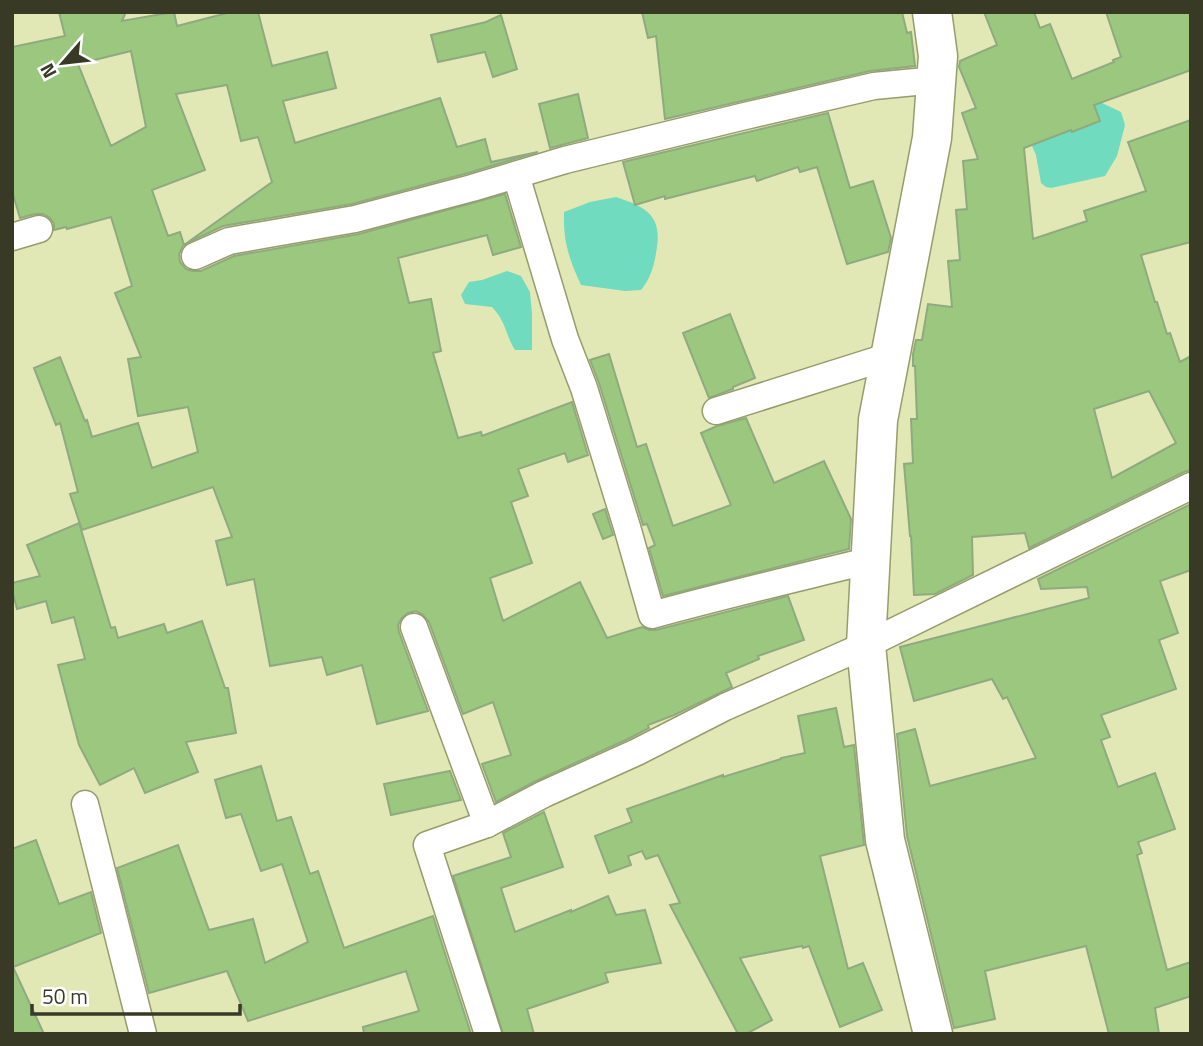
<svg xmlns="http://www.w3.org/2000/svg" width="1203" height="1046" font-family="'Titillium Web',sans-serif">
	<rect width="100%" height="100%" fill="#e1e8b5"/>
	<g fill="#70dbbe">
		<path d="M1100 102 1121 112 1125 125 1117 156 1105 176 1051 188 1046 187 1041 183 1036 155 1028 137Z"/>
		<path d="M616 197C649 208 663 217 656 253 654 267 650 279 641 290L625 291 581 285C569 259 563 241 564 212L590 202Z"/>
		<path d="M507 271 521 276 530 292 532 314V350H515C505 334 507 323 492 307L465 304 461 295 469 282 482 280Z"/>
	</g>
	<g fill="#9bc77f" stroke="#90aa80" stroke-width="2" fill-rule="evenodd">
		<path d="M59 12H126L122 21 174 12 177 26 231 12H258L272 66 327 52 336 88 283 101 295 143 440 98 457 147 485 139 491 162 538 152 468 173 352 204 223 226 189 242 183 246 179 254 180 262 186 269 193 271H201L234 256 359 234 505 194 521 247 493 255 487 235 398 258 409 303 431 299 441 351 433 353 458 438 481 432 482 436 572 402 588 455 568 462 565 453 518 469 528 496 511 502 532 563 490 578 503 621 580 582 607 638 642 627 649 630H656L788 596 804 640 758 656 759 659 726 673 732 687 674 715 648 725 649 728 630 738 538 780 496 802 482 764 511 755 493 702 463 714 429 622 423 615 416 611 408 613 402 618 398 625 399 632 428 711 377 724 362 665 327 675 322 657 270 666 254 579 227 585 216 541 232 537 213 487 82 530 70 494 78 492 60 423 56 425 34 368 60 357 85 421 87 420 92 437 138 423 152 468 198 452 188 407 138 416 128 359 141 357 115 293 132 286 111 217 67 229 66 227 54 230V224L50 218 43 214H35L20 218 12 191V47L65 36ZM131 51 146 127 111 146 78 64ZM227 85 241 141 258 137 272 182 184 245 180 232 168 236 152 190 205 170 176 94Z"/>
		<path d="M642 12H902L907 33 911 32 915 66 870 71 665 119 656 36 648 38Z"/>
		<path d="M984 12H1034L1040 28 1050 24 1072 79 1114 62 1113 60 1121 57 1106 12H1191V70L1094 105 1100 121 1072 132 1071 130 1024 148 1033 239 1087 221 1084 211 1146 191 1128 142 1191 120V242L1141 255 1155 302H1157L1167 334 1170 333 1180 362 1191 356V470L1184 472 1029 548 1025 533 972 537 973 575 935 594 914 595 911 536H910L904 464 913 463 911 419H917L915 366H913V354L916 340H922L928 304 952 307 948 261 960 260 956 210 967 209 963 161 978 159 962 113 976 108 959 67 960 61 997 45ZM1149 391 1176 443 1112 478 1094 409Z"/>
		<path d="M501 15 517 69 493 77 485 52 438 62 431 35 486 22Z"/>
		<path d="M578 94 588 138 550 148 539 104Z"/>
		<path d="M828 113 850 188 873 181 891 238 888 252 847 264 817 167 800 172 798 167 757 181 755 176 665 199V196L635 205 623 162Z"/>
		<path d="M730 314 755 378 733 387V389L709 398 683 333Z"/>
		<path d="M609 354 637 447 646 444 673 526 731 505 701 433 717 426 746 418 774 483 824 461 851 519 849 549 663 596 649 548 655 545 647 524 643 525 599 383 590 360Z"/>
		<path d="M1191 504V570L1160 581 1178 633 1159 640 1176 689 1101 715 1110 737 1101 740 1118 787 1155 773 1175 829 1138 842 1142 853 1137 855 1167 970 1191 962V996L1155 1008 1159 1034H1109L1086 946 985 971 995 1019 954 1028 907 836 897 734 915 729 930 786 1036 758 1007 697 1003 699 992 679 914 701 900 647 1089 598 1087 587 1041 589 1038 579Z"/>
		<path d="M605 509 613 535 603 539 593 514Z"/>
		<path d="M79 523 111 628 115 627 118 638 164 624 167 633 202 621 225 688H228L236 733 186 742 198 772 145 793 134 768 100 785 79 745 58 665 85 659 74 617 52 623 46 601 17 609 12 590V583L40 576 27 545Z"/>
		<path d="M836 708 844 747 854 745 864 845 820 856 848 969 863 963 882 1010 840 1027 809 946 803 948 802 946 740 958 772 1020 746 1034H738L670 905 680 903 658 855 646 859 642 851 628 856 631 865 609 873 595 836 632 822 627 809 723 775V777L781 759V758L805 753 798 716Z"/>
		<path d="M261 766 277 821 291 817 310 874 318 871 344 948 433 916 471 1034H364L363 1027 419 1011 406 971 248 1021 227 971 149 993 117 868 178 845 209 930 253 919 265 963 308 942 282 864 261 871 241 814 226 818 215 780Z"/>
		<path d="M450 771 461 800 391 815 384 784Z"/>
		<path d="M544 812 563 867 501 888 515 932 571 910V912L608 896 616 915 645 910 661 963 605 973 608 982 527 1009 534 1034H503L453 876 511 857 503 833Z"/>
		<path d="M36 840 59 904 91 892 101 933 13 967 44 1034H12V849Z"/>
	</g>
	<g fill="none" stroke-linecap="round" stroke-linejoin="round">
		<defs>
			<g id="street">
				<path d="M516 175 565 339 584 388 627 527 652 615C724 595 798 578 871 560"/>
				<path d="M12 237 39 229"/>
				<path d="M195 256 229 241 355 219 472 188 565 160 745 116 874 86 936 80"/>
				<path d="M716 411 890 356"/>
				<path d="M414 627 487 824"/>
				<path d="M85 804 143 1034"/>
				<path d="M488 1034 427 845 487 824 544 794 637 752 725 707 866 645 1191 486"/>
			</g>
			<path id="secondary" d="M932 12 938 56 932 138 878 420 866 645 885 840 933 1034"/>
		</defs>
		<use href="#street" stroke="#969c6c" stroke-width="29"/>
		<use href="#secondary" stroke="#969c6c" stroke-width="41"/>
		<use href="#street" stroke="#fff" stroke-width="26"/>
		<use href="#secondary" stroke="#fff" stroke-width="38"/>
	</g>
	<rect width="1203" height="1046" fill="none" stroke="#383a26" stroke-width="28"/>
	<g transform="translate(63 63) rotate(242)" stroke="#ffffff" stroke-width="5" paint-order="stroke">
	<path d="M0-5L12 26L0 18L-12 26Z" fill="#383a26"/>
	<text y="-10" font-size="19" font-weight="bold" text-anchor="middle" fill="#383a26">N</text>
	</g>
	<path d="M32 1004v10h208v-10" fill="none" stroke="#383a26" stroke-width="3.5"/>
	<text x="42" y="1004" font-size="21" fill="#383a26" stroke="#ffffff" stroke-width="5" paint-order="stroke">50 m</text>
</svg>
